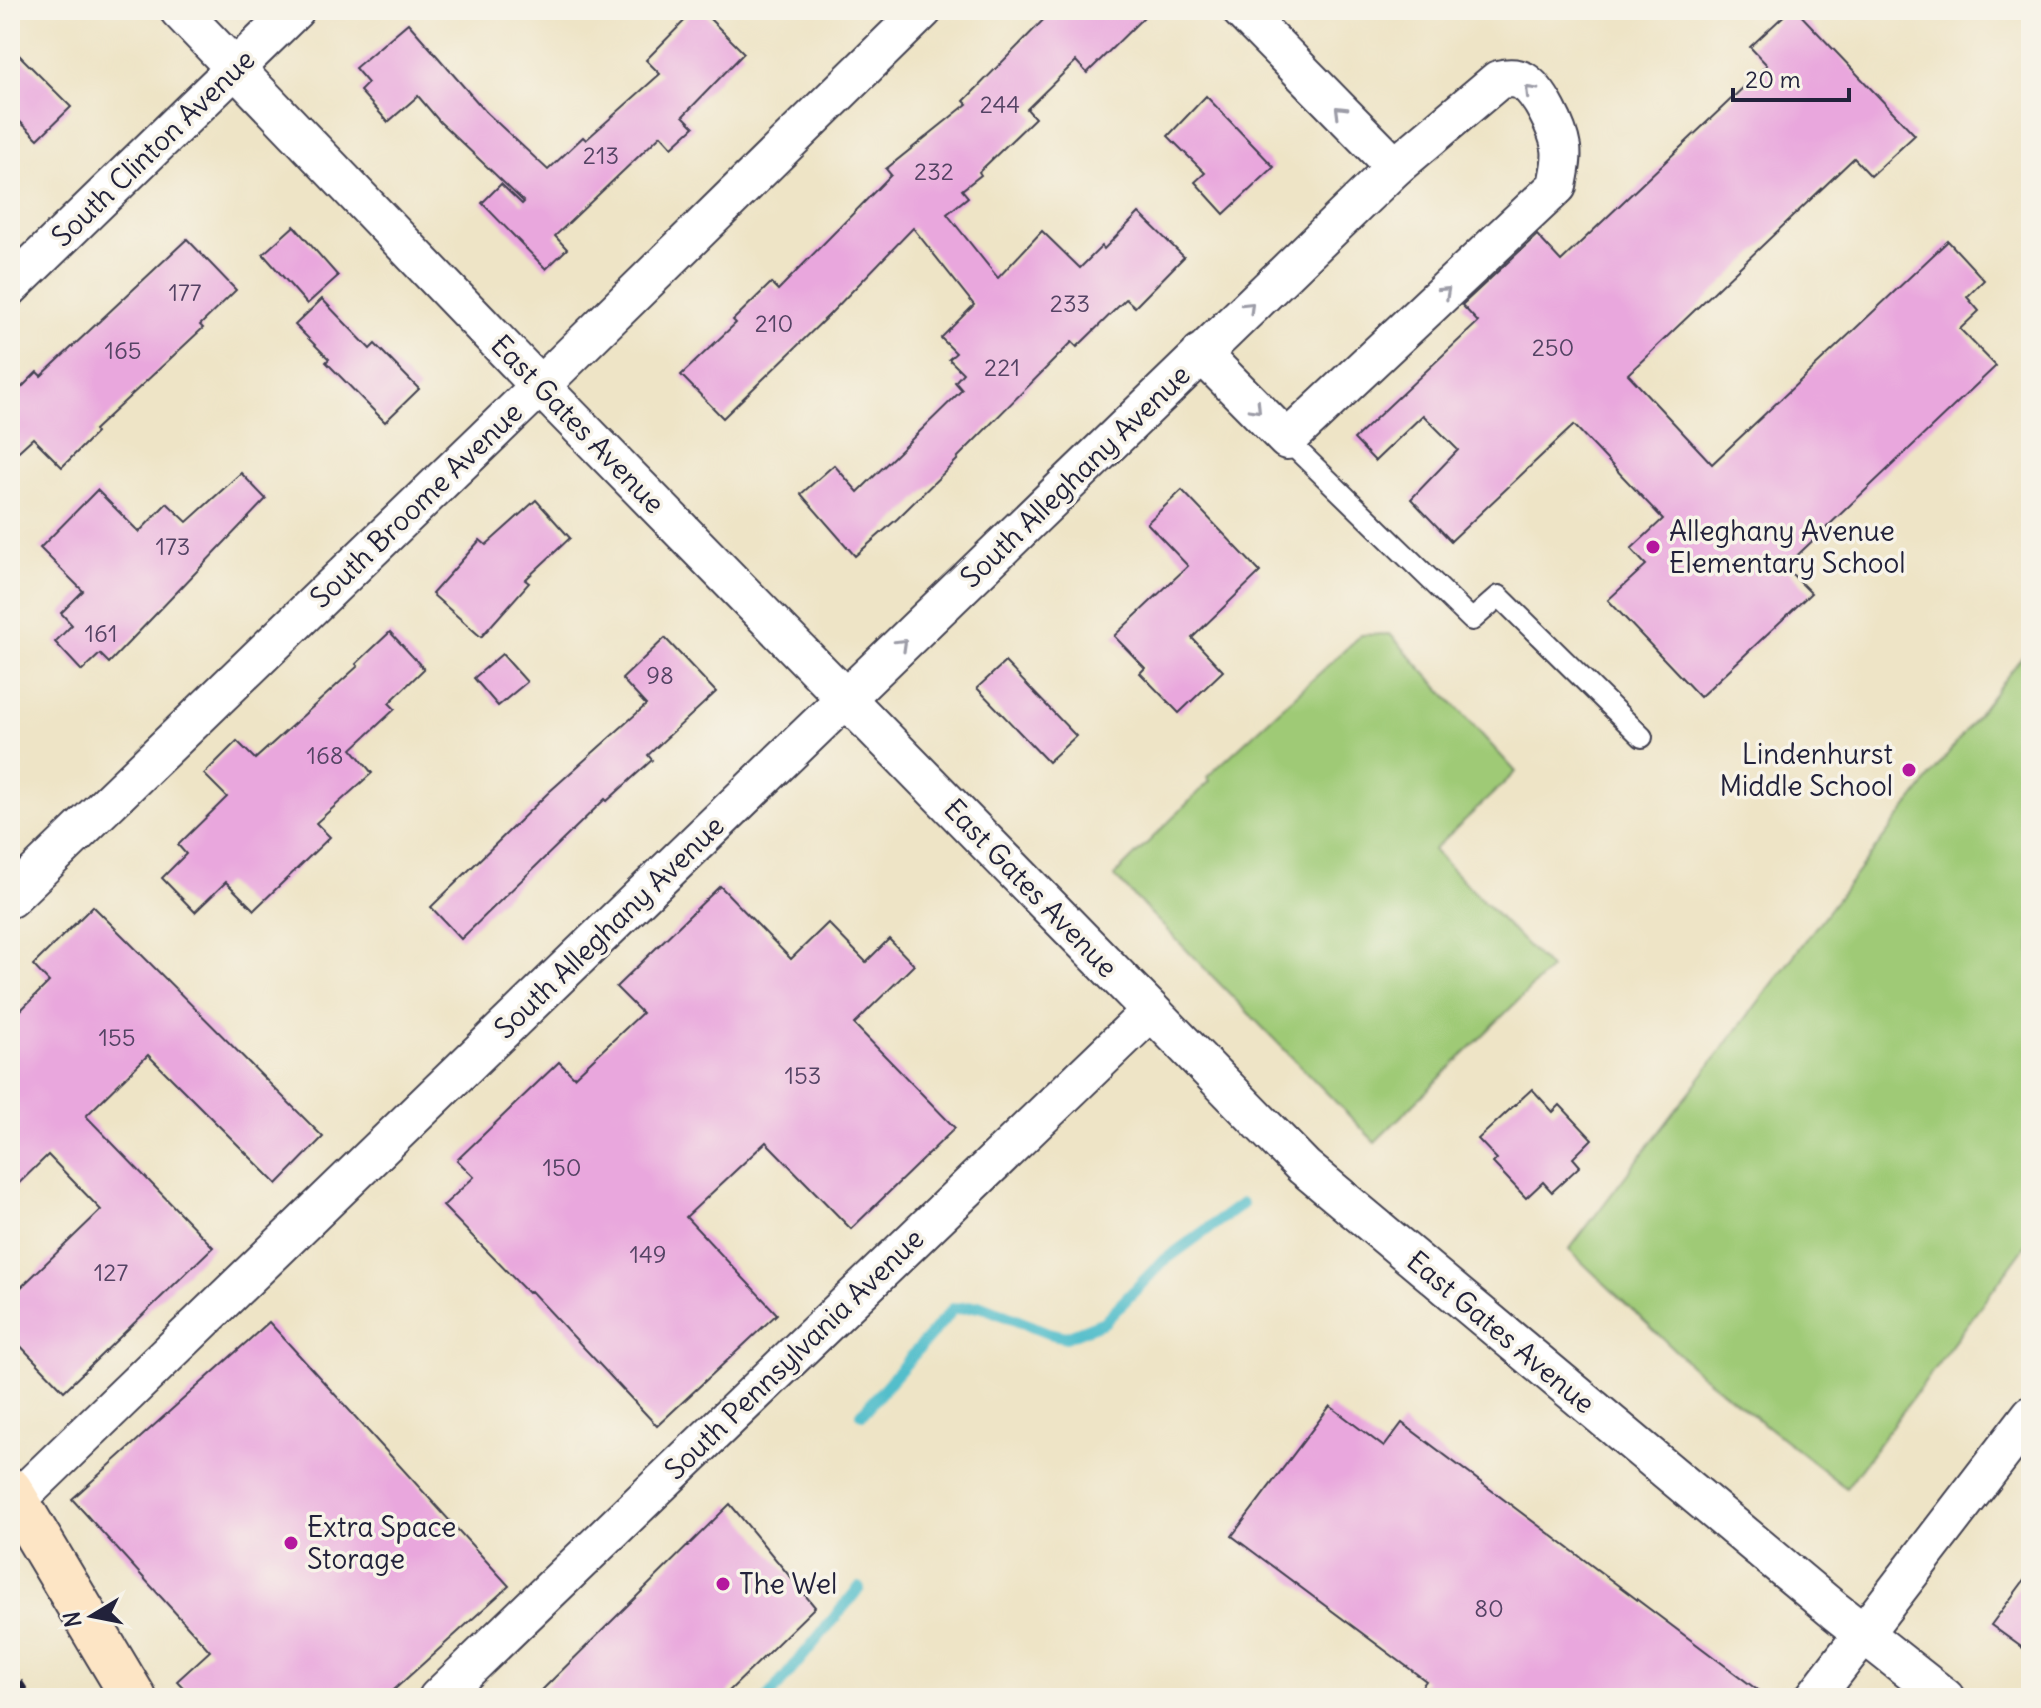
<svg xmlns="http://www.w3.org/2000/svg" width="2041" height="1708" font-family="Delius,sans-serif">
	<rect width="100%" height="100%" fill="#f7f3e8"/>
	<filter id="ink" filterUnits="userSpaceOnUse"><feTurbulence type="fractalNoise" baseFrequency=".0125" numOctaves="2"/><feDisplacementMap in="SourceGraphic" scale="16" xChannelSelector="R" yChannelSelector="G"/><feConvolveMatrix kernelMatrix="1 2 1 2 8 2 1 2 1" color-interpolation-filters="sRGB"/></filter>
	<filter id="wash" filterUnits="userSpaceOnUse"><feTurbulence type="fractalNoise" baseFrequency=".006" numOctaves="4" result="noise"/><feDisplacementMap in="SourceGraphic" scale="32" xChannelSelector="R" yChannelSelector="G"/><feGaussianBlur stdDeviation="1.8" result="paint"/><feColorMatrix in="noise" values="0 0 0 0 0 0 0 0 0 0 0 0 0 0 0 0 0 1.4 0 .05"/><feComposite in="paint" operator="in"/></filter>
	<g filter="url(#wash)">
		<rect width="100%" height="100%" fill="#eee4c6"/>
		<g fill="#9fca76" stroke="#607658" stroke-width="2">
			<path d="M1390 634 1516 772 1433 850 1550 969 1375 1142 1114 876 1210 781 1207 777 1361 635Z"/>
			<path d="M2031 645V1238L1846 1488 1699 1373 1569 1250Z"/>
		</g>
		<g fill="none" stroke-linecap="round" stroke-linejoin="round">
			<g stroke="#52becb" stroke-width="12">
				<path d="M862 1414 953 1309 981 1306 1048 1333 1066 1337 1104 1322 1162 1262 1242 1204"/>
				<path d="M768 1698 859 1588"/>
			</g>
		</g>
		<g id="blocks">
			<g fill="#e9a7dd">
				<path d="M695 10H701L744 53 683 116 694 127 672 147 661 135 555 236 567 249 546 269 482 203 501 184 522 204 524 202 440 122 418 96 388 122 360 91 368 83 355 68 408 23 486 112 548 170 583 137 586 140 660 74 646 60Z"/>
				<path d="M1053 10H1151L1087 73 1076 61 1027 109 1035 118 979 172 981 175 962 190 968 197 947 214 998 278 1042 231 1080 268 1102 246 1104 249 1139 213 1184 257 1135 307 1126 299 1077 347 1072 342 957 458 958 459 897 519 855 556 801 494 834 465 858 492 962 390 955 382 963 373 949 359 956 353 941 338 974 305 913 228 830 314 723 418 681 375 736 323 733 320 771 283 778 290 891 175 886 169 967 104 964 101Z"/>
				<path d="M1790 10H1796L1915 135 1871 176 1854 158 1628 374 1712 464 1948 241 1984 280 1967 297 1979 311 1960 329 1996 366 1785 567 1811 593 1700 697 1608 600 1646 565 1631 549 1663 519 1574 425 1451 541 1411 499 1458 450 1423 415 1375 461 1354 439 1478 322 1462 305 1537 235 1561 261 1767 65 1750 47Z"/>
				<path d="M10 46 71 107 38 139 10 112Z"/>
				<path d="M1206 96 1274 167 1224 214 1195 182 1205 173 1168 136Z"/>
				<path d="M294 226 338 276 307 304 263 254Z"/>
				<path d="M187 239 236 290 200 325 203 328 94 430 96 433 62 467 33 438 10 459V399L37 372 41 376Z"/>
				<path d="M322 299 370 349 375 344 419 389 385 422 326 362 329 359 295 325Z"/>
				<path d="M241 473 266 499 109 663 100 654 82 671 55 642 72 625 61 613 83 591 40 548 97 490 139 532 167 503 187 522Z"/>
				<path d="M1182 490 1260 572 1192 638 1223 671 1179 713 1140 673 1145 668 1114 636 1188 566 1147 523Z"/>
				<path d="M536 500 570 538 525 580 529 583 481 637 432 594 480 540 486 545Z"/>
				<path d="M390 632 424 669 389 703 395 709 352 749 372 773 316 823 330 837 254 910 226 882 195 912 162 878 186 854 178 845 227 797 204 774 237 741 255 759 358 666 356 664Z"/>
				<path d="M665 638 716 692 648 755 652 760 607 801 605 799 461 939 431 907 549 792 646 705 622 679Z"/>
				<path d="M502 654 527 682 498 706 474 678Z"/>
				<path d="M1005 662 1076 736 1048 762 977 688Z"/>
				<path d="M720 886 791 959 828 923 866 962 889 939 914 965 854 1024 955 1128 851 1229 766 1142 686 1217 777 1314 657 1426 531 1291 528 1293 443 1206 474 1177 457 1160 559 1062 574 1077 642 1013 616 987Z"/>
				<path d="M93 906 323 1137 277 1184 148 1055 86 1116 213 1247 64 1391 10 1335V1298L101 1210 48 1155 10 1192V1021L49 982 33 965Z"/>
				<path d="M1532 1089 1553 1112 1560 1105 1592 1139 1573 1158 1580 1166 1552 1192 1543 1182 1526 1198 1493 1163 1497 1159 1478 1139Z"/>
				<path d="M269 1322 509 1586 385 1698H193L177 1681 210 1651 72 1499Z"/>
				<path d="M1330 1406 1384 1447 1402 1423 1768 1698H1413L1426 1681 1232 1536Z"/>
				<path d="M730 1504 815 1607 722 1698H534Z"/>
				<path d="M2031 1571V1654L1991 1625Z"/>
			</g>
		</g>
	</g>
	<g filter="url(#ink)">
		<use href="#blocks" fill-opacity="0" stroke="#413f50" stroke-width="2"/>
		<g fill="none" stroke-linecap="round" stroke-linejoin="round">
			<defs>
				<path id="service" d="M1287 440 1472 620 1499 596 1642 737"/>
				<g id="minor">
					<path d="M179 10 540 386 1304 1167 1835 1611 1945 1698"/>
					<path d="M1241 10 1395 167"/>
					<path d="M10 287 295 10"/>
					<path d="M10 898 540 386 923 10"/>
					<path d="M17 1500 1395 167 1498 80C1506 78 1515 77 1523 81 1540 91 1558 129 1561 148 1563 160 1559 174 1557 186L1287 440 1201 353"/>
					<path d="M438 1698 1151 1011"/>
					<path d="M1814 1698 2031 1415"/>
				</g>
				<path id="secondary" d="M10 1490 134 1698"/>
			</defs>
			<use href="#service" stroke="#413f50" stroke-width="24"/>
			<use href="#minor" stroke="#413f50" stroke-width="42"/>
			<use href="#secondary" stroke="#413f50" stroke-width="48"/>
			<use href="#service" stroke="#fff" stroke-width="20"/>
			<use href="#minor" stroke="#fff" stroke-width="38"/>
			<use href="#secondary" stroke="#fde5c5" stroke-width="44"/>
			<path stroke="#22223b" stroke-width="6" stroke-dasharray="12 6" stroke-linecap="butt" d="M10 1666 30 1698"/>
		</g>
		<defs><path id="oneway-chevron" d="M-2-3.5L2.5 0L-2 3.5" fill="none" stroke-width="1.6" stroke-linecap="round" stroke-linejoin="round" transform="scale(2)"/></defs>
		<g stroke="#9c9ca7">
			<use href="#oneway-chevron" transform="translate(1530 91) rotate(-134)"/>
			<use href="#oneway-chevron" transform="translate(1340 111) rotate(-135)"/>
			<use href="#oneway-chevron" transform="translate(1445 292) rotate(-43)"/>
			<use href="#oneway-chevron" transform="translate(1249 307) rotate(-44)"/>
			<use href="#oneway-chevron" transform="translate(1256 408) rotate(46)"/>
			<use href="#oneway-chevron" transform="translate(902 644) rotate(-44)"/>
		</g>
	</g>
	<g fill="#b5179e" stroke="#f7f3e8" stroke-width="3">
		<circle cx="1653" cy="547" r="8"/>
		<circle cx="1909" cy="770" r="8"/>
		<circle cx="291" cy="1543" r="8"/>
		<circle cx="723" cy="1584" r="8"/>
	</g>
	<g text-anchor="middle" stroke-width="7" stroke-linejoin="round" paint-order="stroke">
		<g font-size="24" fill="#544364">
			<text x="1000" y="113">244</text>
			<text x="601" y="164">213</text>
			<text x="934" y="180">232</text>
			<text x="185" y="301">177</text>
			<text x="1070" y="312">233</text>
			<text x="774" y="332">210</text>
			<text x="1553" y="356">250</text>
			<text x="123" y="359">165</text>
			<text x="1002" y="376">221</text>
			<text x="173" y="555">173</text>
			<text x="101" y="642">161</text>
			<text x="660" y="684">98</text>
			<text x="325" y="764">168</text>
			<text x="117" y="1046">155</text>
			<text x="803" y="1084">153</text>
			<text x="562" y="1176">150</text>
			<text x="648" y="1263">149</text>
			<text x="111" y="1281">127</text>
			<text x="1489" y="1617">80</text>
		</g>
		<g font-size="28" fill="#22223b" stroke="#f7f3e8">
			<text transform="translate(153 148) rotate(-44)" y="10">South Clinton Avenue</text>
			<text transform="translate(578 424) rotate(46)" y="10">East Gates Avenue</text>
			<text transform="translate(1075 476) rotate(-44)" y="10">South Alleghany Avenue</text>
			<text transform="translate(416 505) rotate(-44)" y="10">South Broome Avenue</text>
			<text transform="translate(1031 888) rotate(46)" y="10">East Gates Avenue</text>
			<text transform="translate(609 927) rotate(-44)" y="10">South Alleghany Avenue</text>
			<text transform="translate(1501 1332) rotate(40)" y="10">East Gates Avenue</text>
			<text transform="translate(794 1354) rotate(-44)" y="10">South Pennsylvania Avenue</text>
		</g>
		<g font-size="28" fill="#22223b" stroke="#f7f3e8" text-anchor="start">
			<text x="1669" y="541">Alleghany Avenue<tspan x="1669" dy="32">Elementary School</tspan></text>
			<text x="1893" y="764" text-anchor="end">Lindenhurst<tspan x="1893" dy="32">Middle School</tspan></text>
			<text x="307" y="1537">Extra Space<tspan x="307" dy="32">Storage</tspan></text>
			<text x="739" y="1594">The Wel</text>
		</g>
	</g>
	<rect width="2041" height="1708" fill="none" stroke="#f7f3e8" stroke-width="40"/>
	<g transform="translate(92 1616) rotate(260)" stroke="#f7f3e8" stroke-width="6" paint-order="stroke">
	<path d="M0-6L14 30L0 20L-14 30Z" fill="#22223b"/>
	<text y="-12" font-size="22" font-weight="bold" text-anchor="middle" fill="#22223b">N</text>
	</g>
	<path d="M1733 88v12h116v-12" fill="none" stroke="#22223b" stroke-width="4"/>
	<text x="1745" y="88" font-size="24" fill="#22223b" stroke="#f7f3e8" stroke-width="6" paint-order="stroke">20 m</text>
</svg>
